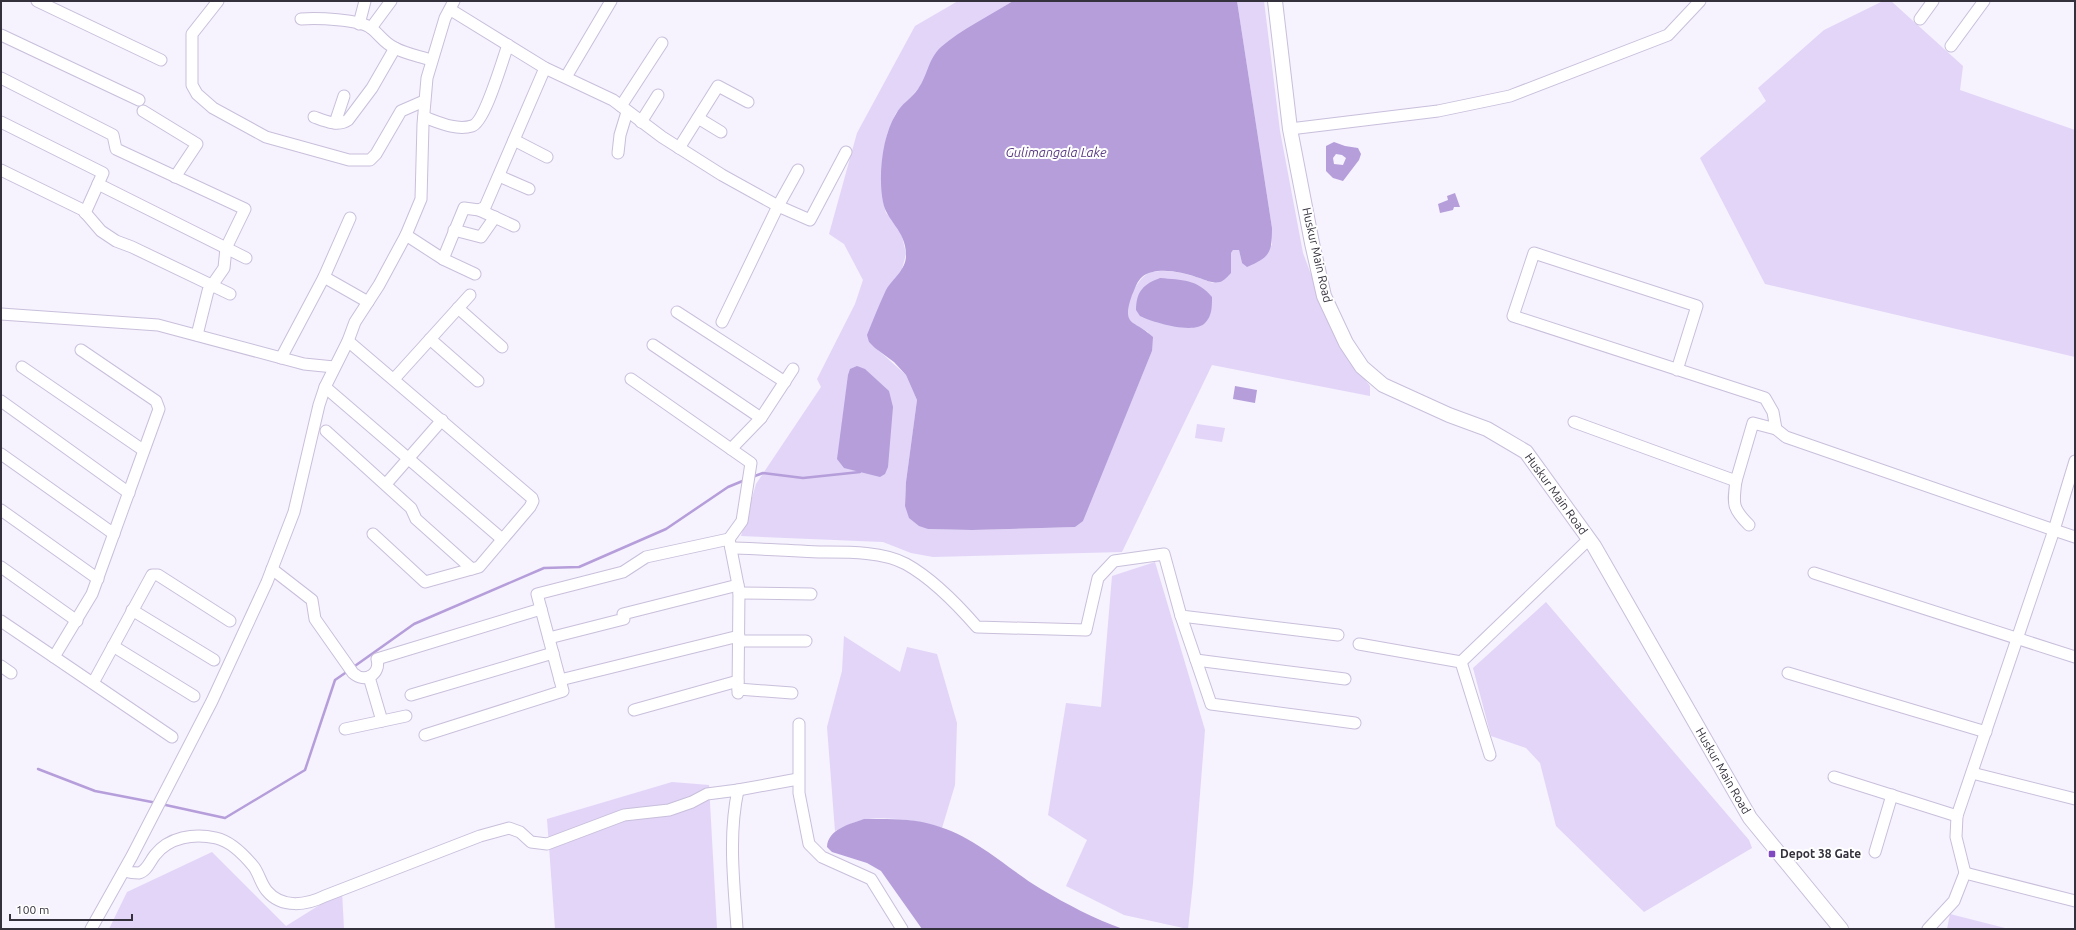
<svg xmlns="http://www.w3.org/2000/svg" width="2076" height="930" font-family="Ubuntu,sans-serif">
	<rect width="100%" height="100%" fill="#f6f2fe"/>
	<g fill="#e2d5f8">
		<path d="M958 1H1013L951 40 918 89 896 113 887 134 882 166 883 202 886 213 893 220 902 236 906 254 902 269 887 289 869 342 906 375 917 400 906 482 905 506 928 529 972 530 1075 527 1102 473 1152 351 1148 332C1142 328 1131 324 1128 317 1123 307 1138 277 1149 273 1169 267 1194 276 1213 283L1231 273V253L1233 250H1239L1242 263 1272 245V228L1237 1H1264L1280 131 1303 253 1325 312 1357 369 1370 386V396L1212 365 1122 552 933 557 911 553 883 542 741 536 756 484 821 387 817 379 855 304 863 280 844 244 829 234 857 133 915 26Z"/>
		<path d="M1883 1H1891L1963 66 1960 90 2075 130V357L1765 284 1700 158 1766 101 1758 88 1824 30Z"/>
		<path d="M1197 424 1225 428 1222 442 1195 438Z"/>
		<path d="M1155 562 1205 730 1193 883 1188 929 1124 915 1066 886 1087 840 1048 815 1066 703 1101 707 1112 576Z"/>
		<path d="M1546 602 1749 840 1752 848 1644 912 1556 826 1540 763 1526 748 1491 736 1473 668Z"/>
		<path d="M844 636 900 672 907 647 937 654 957 723 955 785 942 828C925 821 881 815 863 820 853 822 844 827 835 831L827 727 842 671Z"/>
		<path d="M672 782 709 785 717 929H555L547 819Z"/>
		<path d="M212 852 286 926 342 891 344 929H109L127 892Z"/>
		<path d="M1950 914 2009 929H1947Z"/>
	</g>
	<g fill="#b59eda" fill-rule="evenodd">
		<path d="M1013 1H1237L1272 228C1272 253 1270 257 1247 267L1242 263 1239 250H1233L1231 253V273C1228 276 1224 281 1220 282 1211 284 1204 279 1196 277 1182 272 1155 266 1142 277 1137 281 1135 289 1132 295 1121 327 1134 319 1153 337L1152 351 1083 521 1075 527 972 530 928 529 919 526 909 518 905 506 906 482 917 400 906 375 894 362 875 348 869 342 867 335C873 320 879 305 886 290 893 278 907 269 906 254 906 231 886 220 883 202 878 177 882 136 896 114 901 104 912 98 918 89 928 75 928 59 941 47 962 29 989 16 1013 1Z"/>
		<path d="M1334 142 1345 146 1358 148 1361 154 1359 160 1343 181 1333 178 1326 171V146ZM1336 154 1342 155 1346 158 1343 165 1334 164 1333 158Z"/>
		<path d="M1455 193 1460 207H1454L1453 210 1440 213 1438 204 1448 200 1447 196Z"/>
		<path d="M1160 278C1182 280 1197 279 1212 297 1212 307 1212 316 1205 323 1194 335 1152 322 1140 316L1136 310C1136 291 1144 284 1160 278Z"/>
		<path d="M857 366 865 369 889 391 893 407 888 467 885 474 880 477 844 468 837 459 848 375 850 369Z"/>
		<path d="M1235 386 1257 390 1255 403 1233 399Z"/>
		<path d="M864 819C887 819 912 818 934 825 976 837 1005 867 1041 889 1066 904 1095 919 1123 929H922L881 871 867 863 832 852 827 847C828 829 850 824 864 819Z"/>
	</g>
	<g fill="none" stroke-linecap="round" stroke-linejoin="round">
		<g stroke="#b59eda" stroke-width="2.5">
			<path d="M752 477 763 473 803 478 860 472"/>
			<path d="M352 668 414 624 544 568 579 567 666 529 728 487 745 480"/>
			<path d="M38 769 95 791 157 803"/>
			<path d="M161 804 225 818 305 770 335 680 348 671"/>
		</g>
		<defs>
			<g id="minor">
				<path d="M37 1 161 60"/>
				<path d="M218 1 192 34V85L197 94 213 108 266 137 349 160H370L376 154 401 111 424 101"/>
				<path d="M451 10 545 68 613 100 662 137 722 175 778 206 810 220 846 152"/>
				<path d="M301 19C317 18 359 19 371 28 380 35 385 44 395 48 406 54 419 56 431 60"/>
				<path d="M1920 19 1933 1"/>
				<path d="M359 24 365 1"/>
				<path d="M371 28 391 1"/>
				<path d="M1 35 139 100"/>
				<path d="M1951 46 1984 1"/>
				<path d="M566 77 611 1"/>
				<path d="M1 78 113 135 116 149 245 209 226 248 224 268 208 291 197 335"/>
				<path d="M621 106 662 43"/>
				<path d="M143 111 197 144 175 177"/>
				<path d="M314 117C325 121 338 127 348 120L372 88 395 48"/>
				<path d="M424 117C438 122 456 131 472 126 485 122 502 61 508 45"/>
				<path d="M698 118 721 132"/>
				<path d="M1 122 103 173 85 213"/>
				<path d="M641 122 658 95"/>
				<path d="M335 123 344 96"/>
				<path d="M1290 129 1438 111 1510 96 1668 35 1700 1"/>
				<path d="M514 140 547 157"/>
				<path d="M679 148 718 86 748 102"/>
				<path d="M618 153 620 135 627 112"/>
				<path d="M1 170 83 210 101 231 116 241 132 247 230 294"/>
				<path d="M499 176 529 189"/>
				<path d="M98 184 246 258"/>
				<path d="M479 210 485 207 545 68"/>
				<path d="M454 230 481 237 495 217"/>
				<path d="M406 235 443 259 475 274"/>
				<path d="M443 259 464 208 479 210 514 226"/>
				<path d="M324 277 368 302"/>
				<path d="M458 308 502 347"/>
				<path d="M677 312 785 382"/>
				<path d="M1 314 158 325 304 364 334 367"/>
				<path d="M722 322 778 206 798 170"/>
				<path d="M430 339 478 381"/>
				<path d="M348 341 532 498 533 501 530 507 479 567 425 582 373 534"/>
				<path d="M653 345 761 418"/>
				<path d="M281 358 324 277 350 218"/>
				<path d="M22 367 143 450"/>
				<path d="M1677 370 1697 306 1534 253 1513 316 1765 398 1773 412 1776 429 1786 437 2054 530 1957 816 1956 837 1965 873"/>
				<path d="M394 379 470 295"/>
				<path d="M631 379 751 463 742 521 729 539"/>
				<path d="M325 387 502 539"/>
				<path d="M1 401 129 493"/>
				<path d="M1574 422 1736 481 1753 423 1776 429"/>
				<path d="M326 431 411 508 416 519 472 569"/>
				<path d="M731 449 761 418 793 369"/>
				<path d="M1 454 114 534"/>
				<path d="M2075 461 2054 530 2075 537"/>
				<path d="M1736 481C1733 504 1732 508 1749 525"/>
				<path d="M386 484 442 420"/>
				<path d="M1 510 98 579"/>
				<path d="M731 548C760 549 790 550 819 552 845 552 883 551 906 564 933 579 957 604 977 627L1086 630 1098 578 1114 561 1164 554 1181 616 1338 635"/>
				<path d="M1 567 77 621"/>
				<path d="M272 569 312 600 315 619 353 673C365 684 381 674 377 659L541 609"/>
				<path d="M1814 573 2075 657"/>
				<path d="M739 593 811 594"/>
				<path d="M132 610 214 660"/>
				<path d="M1181 616 1211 704 1355 723"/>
				<path d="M1 621 172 737"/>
				<path d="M549 638 624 619 623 614 738 585"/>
				<path d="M739 641H806"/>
				<path d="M1359 644 1461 662 1490 755"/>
				<path d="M113 646 194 696"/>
				<path d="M54 657 92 594 159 409 156 401 81 350"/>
				<path d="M1196 660 1345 679"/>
				<path d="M1461 662 1589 539"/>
				<path d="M1 666 11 673"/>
				<path d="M1788 673 1986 732"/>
				<path d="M369 677 382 721"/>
				<path d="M560 680 739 636"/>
				<path d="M93 683 152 575H158L230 621"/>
				<path d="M738 689 792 693"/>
				<path d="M411 695 553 653"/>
				<path d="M634 710 738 681"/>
				<path d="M799 724V793L809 844 822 857 871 879 902 929"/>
				<path d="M345 729 406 716"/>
				<path d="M425 735 563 691 537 594 623 572 646 557 729 539 739 590 738 693"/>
				<path d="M1972 773 2075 799"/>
				<path d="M1834 777 1957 816"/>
				<path d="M738 790 798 779"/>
				<path d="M1875 852 1892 795"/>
				<path d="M124 871C128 872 135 873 139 873 147 871 150 861 155 855 169 837 194 833 216 838 230 841 245 856 254 867 259 874 261 884 267 891 282 909 307 905 325 896L480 836 509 828 520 832 531 842 547 844 624 815 669 810 692 802 707 794 738 790C728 836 734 883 737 929"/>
				<path d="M91 929 132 856 212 701 267 582 294 512 319 405 325 387 348 341 355 322 379 285 406 235 421 199 423 124 427 78 445 18 454 1"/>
				<path d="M1928 929 1954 901 1965 873 2075 901"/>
			</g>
			<path id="major" d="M1275 1 1290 129 1312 243 1324 296 1346 343 1362 367 1383 385 1449 415 1487 429 1526 452 1594 546 1750 818 1841 929"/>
		</defs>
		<use href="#minor" stroke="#c9bfdb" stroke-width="13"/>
		<use href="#major" stroke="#c9bfdb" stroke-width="16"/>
		<use href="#minor" stroke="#fff" stroke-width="11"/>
		<use href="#major" stroke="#fff" stroke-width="14"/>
	</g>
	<rect fill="#814ac1" stroke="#fff" stroke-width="1.5" x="1768" y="850" width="8" height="8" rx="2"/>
	<g text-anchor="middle" stroke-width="4" stroke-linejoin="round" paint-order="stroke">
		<g font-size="12" fill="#35313c" stroke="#fff">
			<text transform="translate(1317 255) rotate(77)" y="4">Huskur Main Road</text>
			<text transform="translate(1556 494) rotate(54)" y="4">Huskur Main Road</text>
			<text transform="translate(1723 771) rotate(60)" y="4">Huskur Main Road</text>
		</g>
		<g font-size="12" font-weight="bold" fill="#35313c" stroke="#fff" text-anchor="start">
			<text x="1780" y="858">Depot 38 Gate</text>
		</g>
		<g font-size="13" font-style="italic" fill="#593a82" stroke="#fff">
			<text x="1056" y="157">Gulimangala Lake</text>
		</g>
	</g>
	<rect width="2076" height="930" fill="none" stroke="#35313c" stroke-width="4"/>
	<path d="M10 914v6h122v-6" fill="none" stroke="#35313c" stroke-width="2"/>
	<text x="16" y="914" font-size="12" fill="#35313c" stroke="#ffffff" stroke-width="3" paint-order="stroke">100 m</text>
</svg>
